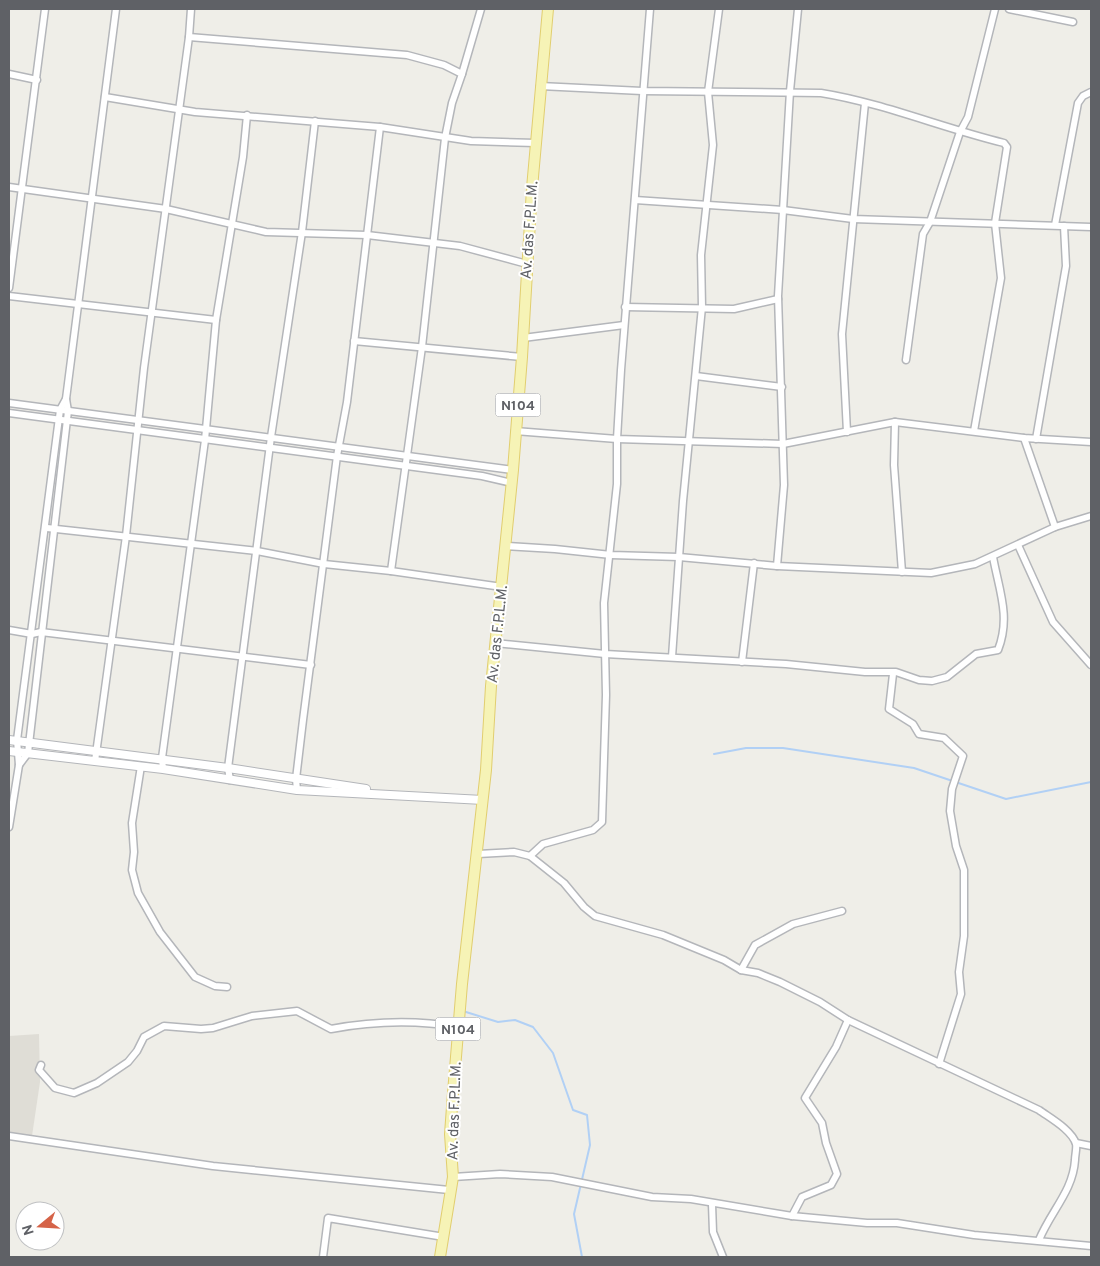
<svg xmlns="http://www.w3.org/2000/svg" width="1100" height="1266" font-family="Overpass,sans-serif">
	<rect width="100%" height="100%" fill="#efeee8"/>
	<path fill="#dfddd6" d="M39 1034 40 1082 32 1136 9 1134V1036Z"/>
	<g fill="none" stroke-linecap="round" stroke-linejoin="round">
		<g stroke="#b1d0f5" stroke-width="2">
			<path d="M714 754 746 748H783L914 768 1006 799 1091 782"/>
			<path d="M466 1012 498 1022 515 1020 533 1027 553 1053 573 1110 587 1115 590 1145 574 1214 582 1257"/>
		</g>
		<defs>
			<g id="minor">
				<path d="M1009 9 1073 22"/>
				<path d="M189 37 407 55 444 65 462 74 452 103 445 138 422 347 391 571"/>
				<path d="M9 74 37 80"/>
				<path d="M462 74 481 9"/>
				<path d="M540 86 642 91 821 93C883 103 942 128 1004 143L1007 147 995 223 1001 278 974 431"/>
				<path d="M105 97 195 112 380 127 471 141 536 143"/>
				<path d="M9 187 166 209 266 232 367 235 460 246 527 264"/>
				<path d="M635 200 783 210 853 219 1091 227"/>
				<path d="M1055 225 1078 103 1083 96 1091 92"/>
				<path d="M9 288 45 9"/>
				<path d="M9 296 216 320"/>
				<path d="M625 307 734 309 778 299"/>
				<path d="M523 338 624 325"/>
				<path d="M354 341 522 357"/>
				<path d="M906 360 923 234 930 222 960 132 968 117 995 9"/>
				<path d="M696 376 782 387"/>
				<path d="M9 403 513 470"/>
				<path d="M9 413 482 476 512 483"/>
				<path d="M895 422 894 465 902 572"/>
				<path d="M515 431 617 439 783 444 895 422 1024 438 1091 442"/>
				<path d="M847 432 842 334 865 103"/>
				<path d="M1024 438 1055 527"/>
				<path d="M1036 439 1066 266 1064 226"/>
				<path d="M47 528 257 551 324 564 391 571 502 587"/>
				<path d="M1018 545 1053 622 1091 665"/>
				<path d="M506 546 555 549 611 555 679 557 777 566 931 573 975 564 1055 527 1091 516"/>
				<path d="M777 566 784 485 778 296 790 91 798 9"/>
				<path d="M9 630 32 634 41 632 311 665"/>
				<path d="M495 643 605 654 786 664 865 672H896L919 680 932 681 947 677 976 654 998 650C1011 617 999 590 993 557"/>
				<path d="M672 657 683 501 702 307 701 255 713 145 708 92 719 9"/>
				<path d="M742 662 754 563"/>
				<path d="M893 674 889 709 913 724 919 734 944 738 963 756 952 789 950 811 956 846 964 870V936L959 972 961 994 939 1064"/>
				<path d="M95 761 126 536 144 368 189 37 191 9"/>
				<path d="M19 765 28 753 68 411 66 399"/>
				<path d="M141 766 132 823 134 852 132 870 138 893 160 932 195 977 215 986 227 987"/>
				<path d="M163 769 162 758 205 440 216 320 243 157 247 115"/>
				<path d="M230 780 228 768 271 437 302 232 315 121"/>
				<path d="M297 790 296 779 303 720 337 456 347 402 380 127"/>
				<path d="M9 827 19 765 17 740 60 410 66 399 116 9"/>
				<path d="M478 854 514 852 530 856 564 883 584 907 595 916 663 935 724 960 741 970 758 973 780 982 820 1002 848 1020 1039 1110C1050 1118 1072 1130 1076 1144 1077 1148 1075 1155 1075 1160 1073 1191 1051 1211 1039 1240"/>
				<path d="M530 856 543 844 593 830 602 822 606 695 604 603 617 484V439L621 370 650 9"/>
				<path d="M741 970 755 945 793 924 842 911"/>
				<path d="M41 1065 39 1070 55 1088 74 1093 97 1083 128 1062 137 1051 144 1037 164 1026 201 1029 213 1028 252 1016 297 1011 331 1029C374 1021 416 1020 458 1027"/>
				<path d="M9 1136 213 1166 449 1190"/>
				<path d="M1076 1143 1091 1146"/>
				<path d="M453 1177 500 1174 552 1177 652 1197 691 1199 792 1216 867 1223H897L974 1235 1091 1246"/>
				<path d="M712 1204 713 1232 723 1257"/>
				<path d="M792 1216 802 1197 831 1185 837 1174 826 1143 822 1123 805 1098 836 1047 848 1020"/>
				<path d="M323 1257 328 1218 444 1237"/>
			</g>
			<g id="tertiary">
				<path d="M9 740 228 768 366 789"/>
				<path d="M9 751 163 769 297 790 483 800"/>
			</g>
			<path id="primary" d="M440 1257 453 1177 450 1134 453 1093 462 984 486 770 491 686 513 470 522 357 532 188 548 9"/>
		</defs>
		<use href="#minor" stroke="#b4b6ba" stroke-width="9"/>
		<use href="#tertiary" stroke="#b4b6ba" stroke-width="10"/>
		<use href="#primary" stroke="#e1ce6f" stroke-width="12"/>
		<use href="#minor" stroke="#fff" stroke-width="6"/>
		<use href="#tertiary" stroke="#fff" stroke-width="8"/>
		<use href="#primary" stroke="#f6f3b6" stroke-width="10"/>
	</g>
	<g text-anchor="middle" stroke-width="4" stroke-linejoin="round" paint-order="stroke">
		<g fill="#fff" stroke="#8f9094" stroke-width="1">
			<rect x="495.5" y="393.5" width="45" height="23" rx="4"/>
			<rect x="435.5" y="1017.5" width="45" height="23" rx="4"/>
		</g>
		<g font-size="14" font-weight="bold" fill="#5f6166">
			<text x="518" y="410">N104</text>
			<text x="458" y="1034">N104</text>
		</g>
		<g font-size="15" fill="#5f6166" stroke="#fff">
			<text transform="translate(529 230) rotate(-86)" y="5">Av. das F.P.L.M.</text>
			<text transform="translate(497 634) rotate(-84)" y="5">Av. das F.P.L.M.</text>
			<text transform="translate(454 1111) rotate(-88)" y="5">Av. das F.P.L.M.</text>
		</g>
	</g>
	<rect width="1100" height="1266" fill="none" stroke="#5f6166" stroke-width="20"/>
	<g transform="translate(40 1226) rotate(252)"><circle r="24" fill="#ffffff" stroke="#bfc0c2"/>
	<path d="M0-4L9 19L0 12L-9 19Z" fill="#d56348"/>
	<text y="-8" font-size="14" font-weight="bold" text-anchor="middle" fill="#5f6166">N</text>
	</g>
</svg>
